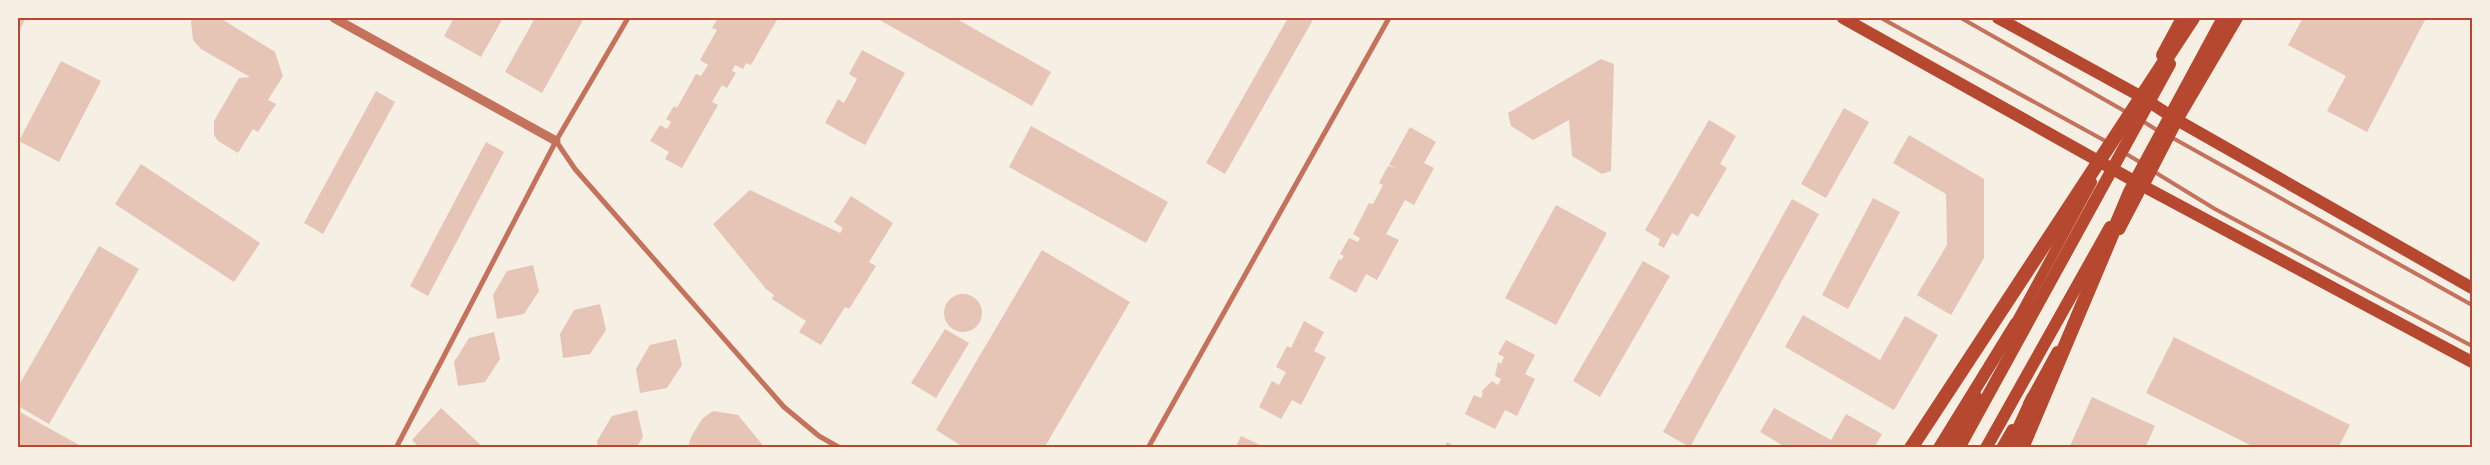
<svg xmlns="http://www.w3.org/2000/svg" width="2490" height="465" font-family="'DM Sans',sans-serif">
	<rect width="100%" height="100%" fill="#f6efe4"/>
	<g fill="#e6c5b7">
		<path d="M18 18H26L18 33Z"/>
		<path d="M193 18 213 19 220 18 275 52 283 76 268 100 276 104 258 132 253 129 238 153 218 141 214 135V121L239 78 250 77 201 49 193 40 191 21Z"/>
		<path d="M454 18H503L481 57 444 36Z"/>
		<path d="M535 18H584L542 93 505 72Z"/>
		<path d="M718 18H778L751 65 746 63 743 69 735 65 732 71 736 73 727 88 722 85 712 102 718 105 682 168 665 159 669 152 650 141 660 125 667 129 671 122 666 119 674 106 677 108 696 74 701 76 708 65 700 60 717 30 712 28Z"/>
		<path d="M876 18H955L1051 72 1032 106Z"/>
		<path d="M1288 18H1314L1225 174 1206 163Z"/>
		<path d="M2303 18H2426L2367 132 2327 111 2346 76 2288 45Z"/>
		<path d="M862 50 905 73 865 145 825 123 838 99 844 103 857 79 849 74Z"/>
		<path d="M1601 59 1614 64 1611 171 1602 174 1572 156 1569 120 1533 140 1511 126 1508 113Z"/>
		<path d="M61 61 101 81 59 162 19 141Z"/>
		<path d="M376 91 395 102 323 234 304 223Z"/>
		<path d="M1844 108 1869 122 1826 198 1801 184Z"/>
		<path d="M1709 120 1736 136 1720 164 1727 168 1698 217 1691 213 1678 236 1672 233 1664 248 1658 245 1660 239 1645 230Z"/>
		<path d="M1031 126 1168 202 1146 243 1009 167Z"/>
		<path d="M1410 127 1436 142 1424 163 1434 168 1414 205 1405 200 1386 234 1399 240 1377 280 1366 274 1356 293 1329 278 1339 259 1341 260 1344 256 1340 254 1349 238 1358 242 1360 238 1353 234 1369 203 1373 204 1383 185 1379 183 1388 166 1396 168 1389 165Z"/>
		<path d="M1909 135 1984 179V258L1951 315 1917 295 1947 245 1946 194 1893 163Z"/>
		<path d="M486 142 504 152 428 296 410 286Z"/>
		<path d="M141 164 260 243 234 282 115 204Z"/>
		<path d="M750 190 840 233 843 228 834 222 851 196 893 223 869 262 876 266 849 309 845 307 821 345 799 332 806 321 772 299 774 295 766 289 713 224Z"/>
		<path d="M1873 198 1900 212 1848 309 1822 295Z"/>
		<path d="M1792 199 1819 214 1690 447 1663 432Z"/>
		<path d="M1556 205 1607 233 1556 325 1505 298Z"/>
		<path d="M99 246 139 269 49 424 18 406V387Z"/>
		<path d="M1042 250 1130 302 1044 448H965L936 430Z"/>
		<path d="M1643 261 1670 276 1600 397 1573 381Z"/>
		<path d="M533 265 539 291 524 314 497 319 493 295 507 271Z"/>
		<circle cx="963" cy="313" r="19"/>
		<path d="M600 304 606 330 590 354 563 358 560 334 574 310Z"/>
		<path d="M1803 315 1880 360 1905 316 1938 335 1894 410 1785 347Z"/>
		<path d="M1304 321 1324 332 1314 351 1326 357 1301 405 1292 400 1281 419 1259 407 1272 381 1279 385 1286 372 1276 367 1287 346 1291 348Z"/>
		<path d="M945 329 969 343 936 398 911 383Z"/>
		<path d="M494 332 500 359 485 382 458 386 454 362 469 338Z"/>
		<path d="M2174 337 2350 425 2338 448H2256L2146 393Z"/>
		<path d="M676 339 682 365 667 388 640 393 636 369 650 345Z"/>
		<path d="M1506 340 1535 355 1525 374 1535 379 1517 416 1505 410 1495 429 1465 414 1474 395 1481 398 1483 393 1481 392 1492 381 1498 385 1501 379 1495 376 1498 362 1501 364 1504 357 1498 354Z"/>
		<path d="M2092 397 2155 426 2145 448H2069Z"/>
		<path d="M441 408 484 448H420L412 440Z"/>
		<path d="M1774 408 1831 440 1846 414 1882 434 1874 448H1787L1760 432Z"/>
		<path d="M637 410 643 437 636 448H598L597 441 612 416Z"/>
		<path d="M18 411 81 446V448L18 446Z"/>
		<path d="M713 411 738 415 765 448H688L691 437 702 419Z"/>
		<path d="M1241 436 1262 446 1261 448H1235Z"/>
		<path d="M1447 442 1457 448H1444Z"/>
	</g>
	<g fill="none" stroke-linecap="round" stroke-linejoin="round">
		<g stroke="#c5725c" stroke-width="4">
			<path d="M1881 18 2109 143"/>
			<path d="M1961 18 2128 113"/>
			<path d="M2141 120 2160 132"/>
			<path d="M2171 137 2472 305"/>
			<path d="M2123 152 2143 164"/>
			<path d="M2153 171 2215 209 2472 346"/>
		</g>
		<g stroke="#c5725c" stroke-width="5">
			<path d="M556 141 575 169 784 407 819 436 840 448"/>
			<path d="M396 448 556 141 628 18"/>
			<path d="M1148 448 1389 18"/>
		</g>
		<path stroke="#c5725c" stroke-width="9" d="M334 18 556 141"/>
		<g stroke="#b5482f" stroke-width="10">
			<path d="M2120 230 2143 186"/>
			<path d="M2013 328 2092 182"/>
			<path d="M2028 404 2057 351"/>
			<path d="M1950 448 1977 396"/>
			<path d="M2001 448 2012 429"/>
		</g>
		<g stroke="#b5482f" stroke-width="12">
			<path d="M1843 18 2143 186 2472 362"/>
			<path d="M1998 18 2140 96 2177 120 2472 288"/>
			<path d="M2162 55 2182 18"/>
			<path d="M2143 186 2177 120 2237 18"/>
			<path d="M1939 448 2016 323"/>
			<path d="M1959 448 2170 64"/>
			<path d="M1986 448 2110 227"/>
			<path d="M2009 448 2032 398"/>
		</g>
		<g stroke="#b5482f" stroke-width="14">
			<path d="M1911 448 2193 18"/>
			<path d="M2022 448 2130 192 2224 18"/>
		</g>
	</g>
	<rect width="2490" height="465" fill="none" stroke="#f6efe4" stroke-width="38"/>
	<rect x="19" y="19" width="2452" height="427" fill="none" stroke="#b5482f" stroke-width="2"/>
</svg>
